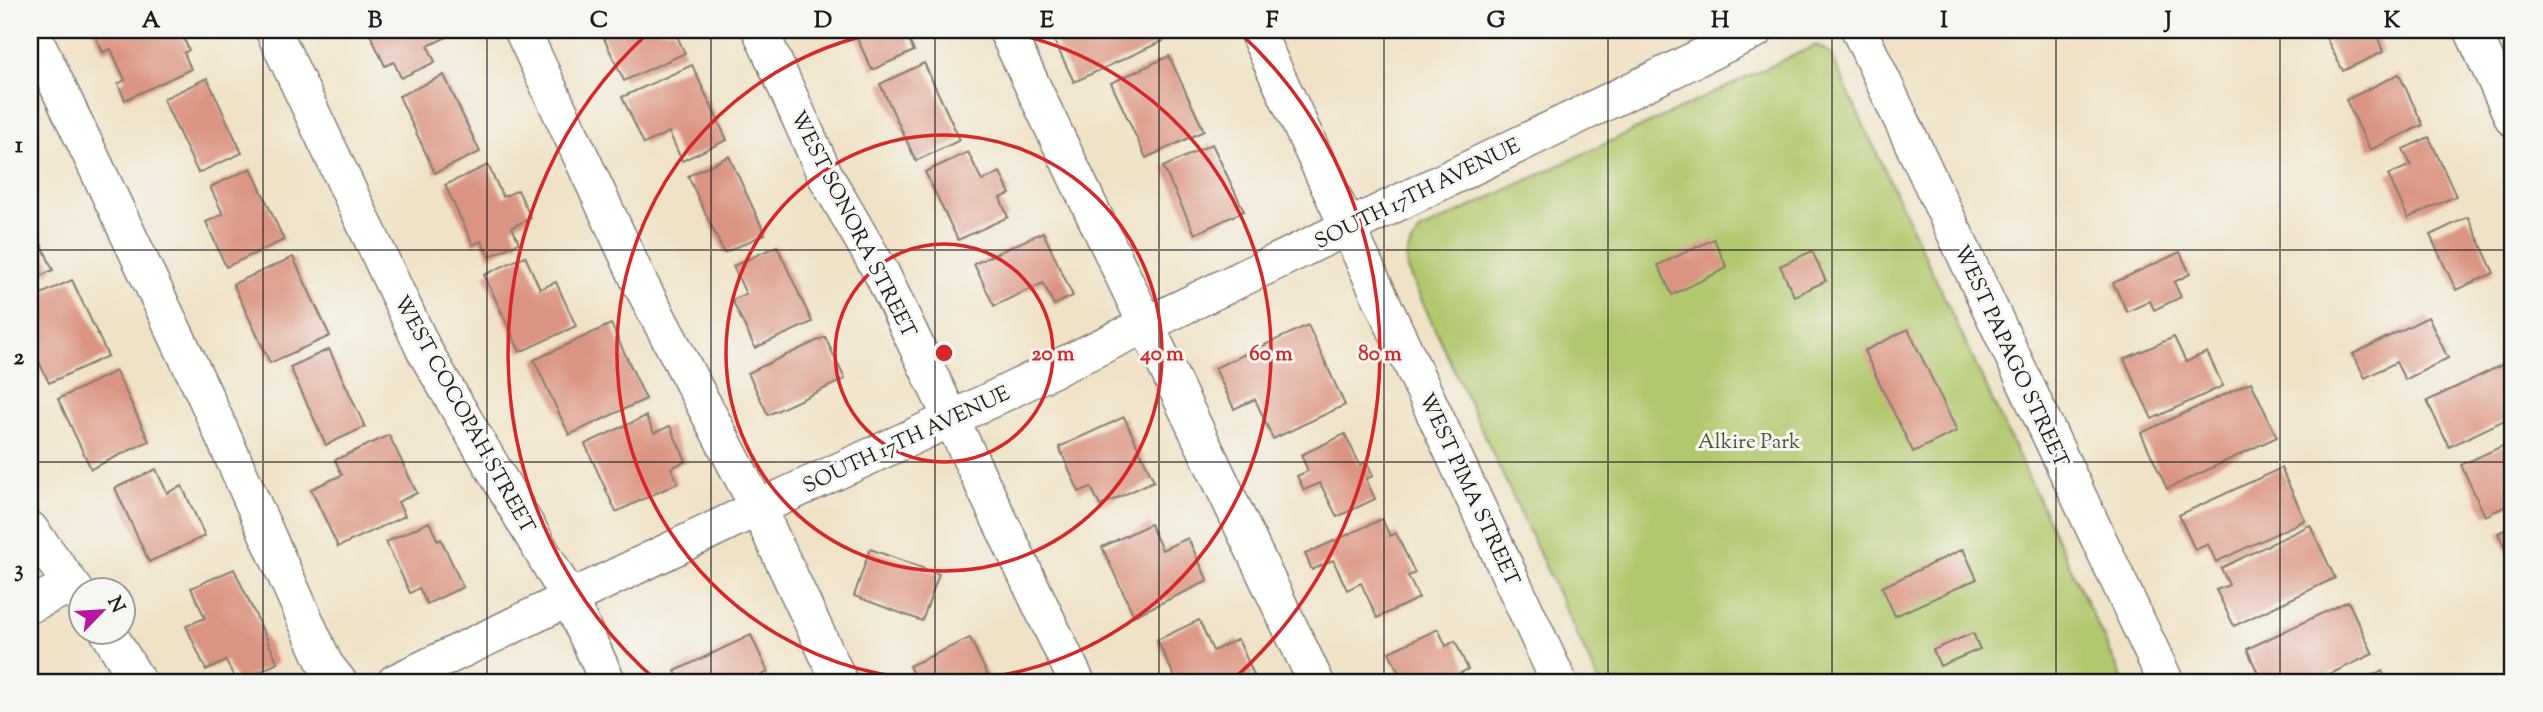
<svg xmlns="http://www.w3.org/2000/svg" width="2543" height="712" font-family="'Sorts Mill Goudy',serif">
	<rect width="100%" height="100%" fill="#f6f6f2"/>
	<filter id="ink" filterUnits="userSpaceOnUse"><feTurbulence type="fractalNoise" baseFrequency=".0143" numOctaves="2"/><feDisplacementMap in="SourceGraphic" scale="14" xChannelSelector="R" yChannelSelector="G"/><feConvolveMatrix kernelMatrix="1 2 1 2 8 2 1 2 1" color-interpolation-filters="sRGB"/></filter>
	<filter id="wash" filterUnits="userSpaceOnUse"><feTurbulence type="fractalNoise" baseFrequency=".00686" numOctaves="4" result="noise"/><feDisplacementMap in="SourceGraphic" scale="28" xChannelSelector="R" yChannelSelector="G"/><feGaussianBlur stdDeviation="1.57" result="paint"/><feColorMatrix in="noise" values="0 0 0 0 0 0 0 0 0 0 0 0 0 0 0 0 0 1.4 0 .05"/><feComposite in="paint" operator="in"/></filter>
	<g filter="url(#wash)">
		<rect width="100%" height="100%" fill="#f0e2c7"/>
		<path fill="#b2c86d" stroke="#677244" stroke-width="2" d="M1816 45 1826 50 1831 55 2124 682H1599L1407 269C1404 252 1411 243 1421 230Z"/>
		<g id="blocks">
			<g fill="#db9481">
				<path d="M92 30H180L189 50 184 53 191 69 125 100 118 84 125 80 111 49 103 52Z"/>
				<path d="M368 30H451L453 34 428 46 435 62 401 78 394 62 385 66Z"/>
				<path d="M600 30H674L685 53 624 81Z"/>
				<path d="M853 30H904L914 51 872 70Z"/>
				<path d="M1049 30H1158L1163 41 1074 82Z"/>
				<path d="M2322 30H2384L2386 34 2378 38 2383 52 2343 71Z"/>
				<path d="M1169 56 1204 131 1146 158 1111 83Z"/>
				<path d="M924 63 960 140 916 161 880 84Z"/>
				<path d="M692 65 727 140 682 161 669 132 644 144 622 97Z"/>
				<path d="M2399 74 2423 125 2370 150 2346 100Z"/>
				<path d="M444 75 480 152 435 173 399 96Z"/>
				<path d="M207 78 242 153 198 173 163 99Z"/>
				<path d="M2429 137 2456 196 2408 218 2388 175 2411 165 2403 149Z"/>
				<path d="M1212 144 1244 211 1195 234 1163 167Z"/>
				<path d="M968 152 982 181 1000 172 1010 194 1000 198 1008 217 958 240 925 172Z"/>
				<path d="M729 156 765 234 724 253 688 176Z"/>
				<path d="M488 165 503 197 518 190 531 218 512 227 519 243 489 257 481 241 473 245 445 185Z"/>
				<path d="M251 168 284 240 226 267 206 222 223 214 210 187Z"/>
				<path d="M2468 217 2494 273 2456 290 2430 235Z"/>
				<path d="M30 219 53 270 30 281Z"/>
				<path d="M1043 232 1073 296 1054 305 1043 283 994 306 974 264Z"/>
				<path d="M1714 239 1727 268 1672 295 1658 265Z"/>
				<path d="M777 246 812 322 755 348 732 300 746 294 733 266Z"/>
				<path d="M1812 251 1826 281 1794 296 1780 266Z"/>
				<path d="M2180 252 2190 274 2174 282 2181 297 2154 310 2150 301 2127 312 2113 283Z"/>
				<path d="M525 256 540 289 556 282 576 326 520 352 484 275Z"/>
				<path d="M293 257 330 336 270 363 233 284Z"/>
				<path d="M72 280 108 356 49 383 30 343V299Z"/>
				<path d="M2428 317 2448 358 2405 380 2396 362 2365 378 2353 354Z"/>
				<path d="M611 324 646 399 569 435 534 360Z"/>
				<path d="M1308 325 1345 405 1273 439 1255 399 1234 409 1215 368Z"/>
				<path d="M1908 329 1957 431 1913 452 1864 351Z"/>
				<path d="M825 337 845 379 768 415 748 373Z"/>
				<path d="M2174 337 2186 362 2207 352 2223 386 2152 419 2124 359Z"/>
				<path d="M329 349 365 427 326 445 290 367Z"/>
				<path d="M2512 360 2513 416 2449 447 2427 401Z"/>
				<path d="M116 371 149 441 91 469 58 399Z"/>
				<path d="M2251 382 2277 437 2167 489 2141 433Z"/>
				<path d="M646 416 654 433 670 426 686 461 671 468 678 483 616 512 585 444Z"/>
				<path d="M1124 417 1154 481 1100 506 1091 487 1079 492 1059 447Z"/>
				<path d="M1345 434 1360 465 1367 462 1373 476 1366 479 1375 499 1337 517 1320 483 1304 490 1297 476 1308 471 1301 455Z"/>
				<path d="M389 435 417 493 398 502 405 516 338 547 311 489 342 475 335 460Z"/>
				<path d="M2513 441V503L2485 516 2461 465Z"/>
				<path d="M2281 468 2305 520 2216 562 2208 544 2195 550 2179 515Z"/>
				<path d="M156 469 167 493 182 486 205 536 149 562 115 488Z"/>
				<path d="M1382 519 1390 536 1396 533 1415 573 1408 576 1419 598 1377 618 1361 583 1347 590 1333 560 1312 570 1305 554Z"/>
				<path d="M429 522 438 541 441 539 463 587 427 604 419 588 410 593 386 542Z"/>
				<path d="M1150 524 1162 550 1188 538 1208 581 1134 616 1102 547Z"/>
				<path d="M2310 525 2335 578 2234 626 2216 590 2229 585 2221 568Z"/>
				<path d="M2513 526V566L2498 533Z"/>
				<path d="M870 549 939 574 922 621 854 596Z"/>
				<path d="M1963 549 1977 579 1895 616 1882 587Z"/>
				<path d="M234 569 278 663 237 682 226 661 206 670 186 626 205 618 191 588Z"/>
				<path d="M2348 601 2373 654 2313 682H2277L2276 679 2262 682 2247 649Z"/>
				<path d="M1199 620 1213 651 1238 639 1254 675 1239 682H1177L1157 640Z"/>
				<path d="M1438 629 1446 646 1455 641 1468 669 1459 674 1463 682H1403L1389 652Z"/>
				<path d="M1973 633 1980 649 1940 666 1933 650Z"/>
				<path d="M751 635 768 672 755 678 757 682H680L675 671Z"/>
				<path d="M970 638 991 682H916L909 666Z"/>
				<path d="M2382 671 2388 682H2357Z"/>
			</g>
		</g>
	</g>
	<g filter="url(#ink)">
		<use href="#blocks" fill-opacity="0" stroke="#867f72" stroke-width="2"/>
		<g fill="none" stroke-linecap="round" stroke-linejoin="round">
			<defs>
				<g id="minor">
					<path d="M31 30 205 396 325 664 339 682"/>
					<path d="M273 30 424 350 569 598 608 682"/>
					<path d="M522 30 638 279 758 508 840 682"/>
					<path d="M760 30 826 177 882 274 1077 682"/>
					<path d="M1006 30 1316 682"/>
					<path d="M1256 30 1559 682"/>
					<path d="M1859 30 2166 682"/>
					<path d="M2472 30 2513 119"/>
					<path d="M30 529 80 596"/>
					<path d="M30 605 71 585"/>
					<path d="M108 632 138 682"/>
					<path d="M395 682 758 508 951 419 1756 30"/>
				</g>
			</defs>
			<use href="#minor" stroke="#867f72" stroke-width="38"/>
			<use href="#minor" stroke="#fff" stroke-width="35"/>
		</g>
	</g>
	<path fill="none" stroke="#1c1c1c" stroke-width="2" stroke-opacity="0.55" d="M263 30V682M487 30V682M711 30V682M935 30V682M1159 30V682M1384 30V682M1608 30V682M1832 30V682M2056 30V682M2280 30V682M30 250H2513M30 462H2513"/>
	<g fill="none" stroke="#d62828" stroke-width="3.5">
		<circle cx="944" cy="353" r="109"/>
		<circle cx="944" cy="353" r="218"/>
		<path d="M995 30A327 327 0 1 1 893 30"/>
		<path d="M658 682A436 436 0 0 1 649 32M1239 32A436 436 0 0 1 1230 682"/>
	</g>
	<g text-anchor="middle" stroke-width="6" stroke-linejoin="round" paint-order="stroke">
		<g font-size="21" fill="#1c1c1c" stroke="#f6f6f2">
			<text transform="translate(1417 193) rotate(-26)" y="7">SOUTH 17TH AVENUE</text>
			<text transform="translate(854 224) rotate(63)" y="7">WEST SONORA STREET</text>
			<text transform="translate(2012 356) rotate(65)" y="7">WEST PAPAGO STREET</text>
			<text transform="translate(465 414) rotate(61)" y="7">WEST COCOPAH STREET</text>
			<text transform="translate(906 439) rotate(-25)" y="7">SOUTH 17TH AVENUE</text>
			<text transform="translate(1470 489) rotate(65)" y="7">WEST PIMA STREET</text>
		</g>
		<g font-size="21" fill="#505838" stroke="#f6f6f2">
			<text x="1749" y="448">Alkire Park</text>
		</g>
	</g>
	<circle cx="944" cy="353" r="10" fill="#d62828" stroke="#f6f6f2" stroke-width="3.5"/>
	<g font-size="21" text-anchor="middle" font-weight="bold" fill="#d62828" stroke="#f6f6f2" stroke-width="6" stroke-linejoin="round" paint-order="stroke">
		<text x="1053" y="360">20 m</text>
		<text x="1162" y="360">40 m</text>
		<text x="1271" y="360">60 m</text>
		<text x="1380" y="360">80 m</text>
	</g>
	<rect width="2543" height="712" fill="none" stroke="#f6f6f2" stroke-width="77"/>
	<g transform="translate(102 611) rotate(65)"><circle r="33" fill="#f6f6f2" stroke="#9f9f9c" stroke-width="2"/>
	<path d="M0-5L12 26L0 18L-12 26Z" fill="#b5179e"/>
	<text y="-10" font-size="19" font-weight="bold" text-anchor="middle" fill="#1c1c1c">N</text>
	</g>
	<rect x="38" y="38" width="2466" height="636" fill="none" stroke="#1c1c1c" stroke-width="2.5"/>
	<g font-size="23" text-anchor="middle" font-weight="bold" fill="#1c1c1c">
		<text x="151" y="27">A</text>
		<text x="375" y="27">B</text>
		<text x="599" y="27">C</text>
		<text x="823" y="27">D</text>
		<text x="1047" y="27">E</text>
		<text x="1272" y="27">F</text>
		<text x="1496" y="27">G</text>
		<text x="1720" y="27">H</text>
		<text x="1944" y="27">I</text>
		<text x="2168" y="27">J</text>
		<text x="2392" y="27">K</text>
		<text x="19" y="152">1</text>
		<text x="19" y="364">2</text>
		<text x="19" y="576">3</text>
	</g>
</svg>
